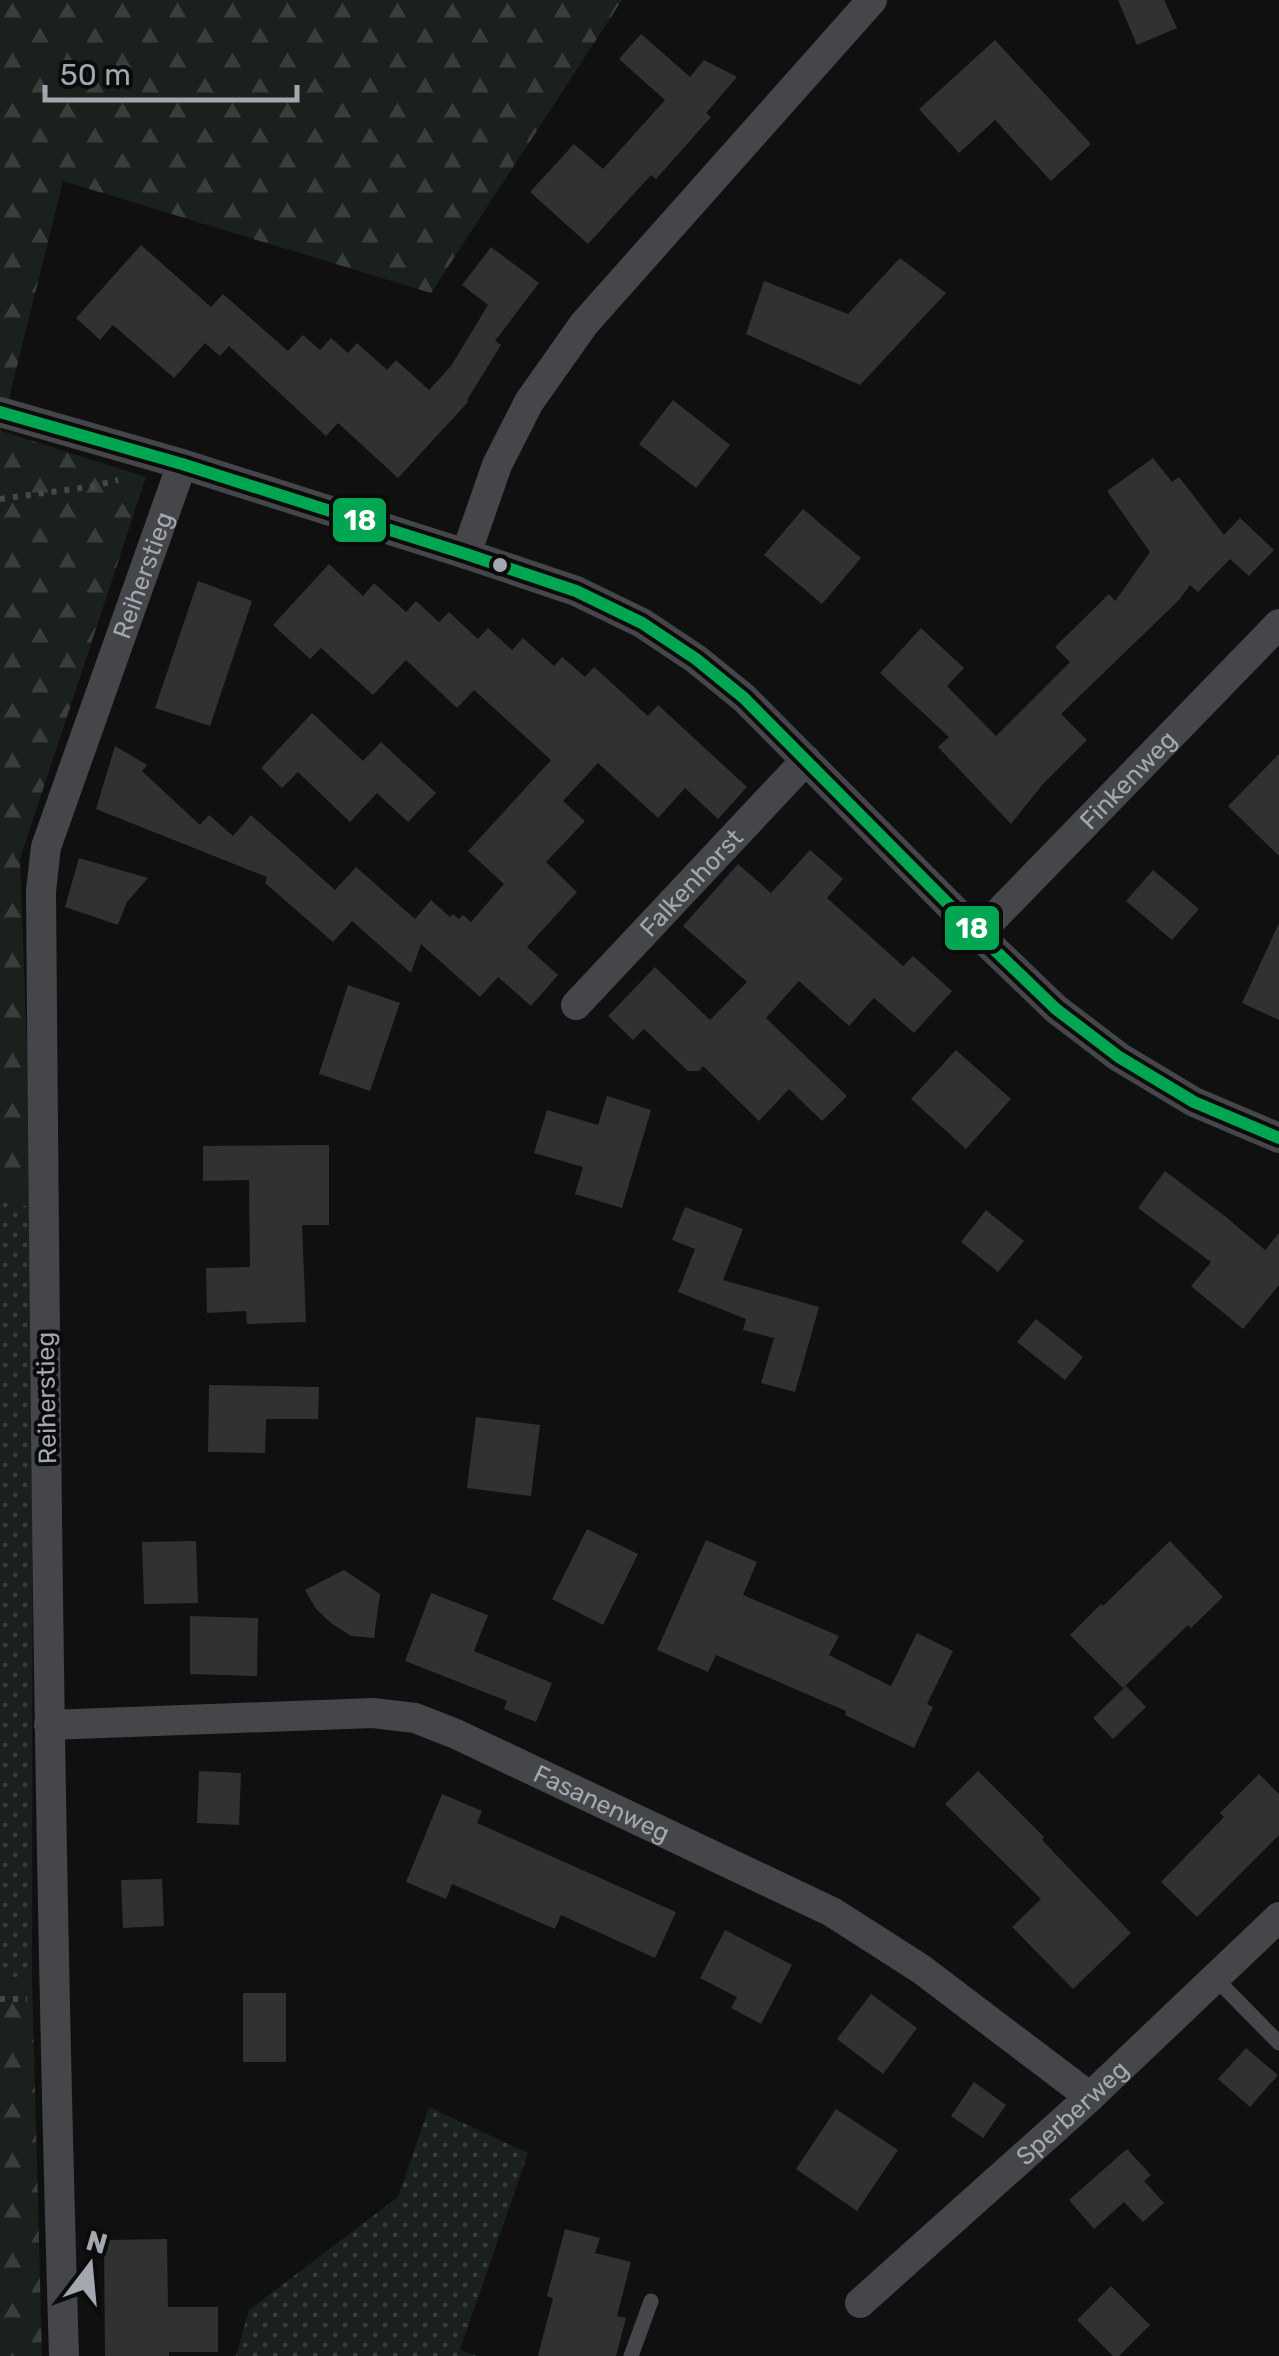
<svg xmlns="http://www.w3.org/2000/svg" width="1279" height="2356" font-family="Rubik,sans-serif">
	<defs>
		<pattern id="grass-dots" width="8" height="8" patternUnits="userSpaceOnUse" patternTransform="scale(2.5)"><rect width="8" height="8" fill="#1a201b"/><path d="M2 2h.1M6 6h.1" fill="none" stroke="#383e3a" stroke-width="1.8" stroke-linecap="round"/></pattern>
		<pattern id="forest-firs" width="22" height="20" patternUnits="userSpaceOnUse" patternTransform="scale(2.5)"><rect width="22" height="20" fill="#1a201b"/><path d="M5 1l3.5 6h-7zM16 11l3.5 6h-7z" fill="#383e3a"/></pattern>
	</defs>
	<rect width="100%" height="100%" fill="#101011"/>
	<g fill="url(#grass-dots)">
		<path d="M0 1201 33 1207 32 1980 0 1977Z"/>
		<path d="M429 2107 528 2153 460 2350 477 2356H236L249 2310 398 2197Z"/>
	</g>
	<g fill="url(#forest-firs)">
		<path d="M0 0H622L431 293 63 181 1 431 146 477 20 859 33 1207 0 1201Z"/>
		<path d="M0 1977 32 1980 42 2356H0Z"/>
	</g>
	<g fill="#313133">
		<path d="M1118 0H1164L1177 28 1137 45Z"/>
		<path d="M641 34 690 77 704 60 737 77 706 113 711 117 656 179 651 175 588 244 530 192 574 144 603 169 665 100 619 59Z"/>
		<path d="M995 40 1091 144 1051 181 995 120 959 153 919 109Z"/>
		<path d="M141 245 211 307 223 294 288 351 303 335 320 350 331 338 348 353 357 343 387 370 396 360 429 390 451 366 488 305 462 285 491 247 539 283 495 341 501 345 467 400 468 402 398 478 338 423 326 436 229 346 220 356 205 343 174 378 113 325 100 340 76 318Z"/>
		<path d="M900 258 946 293 860 385 746 334 764 281 848 314Z"/>
		<path d="M673 400 730 445 696 488 639 444Z"/>
		<path d="M1153 458 1172 482 1179 477 1224 535 1240 518 1274 550 1249 576 1230 559 1198 592 1190 585 1179 600 1061 714 1087 740 1043 784 1011 824 938 747 949 737 880 673 921 628 964 668 947 686 996 736 1070 662 1055 647 1109 594 1115 601 1150 552 1107 491Z"/>
		<path d="M803 509 861 558 822 604 764 555Z"/>
		<path d="M329 564 363 596 374 583 406 612 416 601 439 622 449 612 478 639 488 628 512 650 523 638 554 666 562 657 585 677 594 667 648 716 658 705 747 787 718 819 685 788 658 818 598 763 563 801 585 821 546 862 577 892 527 947 558 975 531 1006 498 977 480 997 421 944 411 973 352 921 333 942 265 883 267 877 96 809 115 746 147 765 142 771 200 825 209 815 233 836 251 815 335 890 356 867 415 919 431 900 450 917 453 914 459 919 463 915 471 922 504 884 468 851 551 760 474 690 457 708 406 660 373 695 321 648 310 659 273 625Z"/>
		<path d="M198 581 252 601 210 726 155 708Z"/>
		<path d="M312 713 363 761 381 742 436 793 408 822 377 793 350 822 298 772 282 788 261 768Z"/>
		<path d="M1279 754V856L1228 806Z"/>
		<path d="M810 850 843 879 827 898 903 966 913 956 952 991 914 1033 874 998 849 1026 799 981 766 1018 847 1096 822 1121 789 1089 759 1121 703 1066 699 1071H688L644 1029 633 1040 608 1016 655 967 710 1020 747 982 683 926 738 864 771 893Z"/>
		<path d="M79 858 148 878 127 902 118 925 65 907Z"/>
		<path d="M1153 870 1199 909 1172 940 1126 901Z"/>
		<path d="M1279 923V1020L1242 1003Z"/>
		<path d="M348 985 400 1003 370 1091 319 1074Z"/>
		<path d="M956 1050 1011 1099 966 1149 911 1099Z"/>
		<path d="M607 1096 651 1110 622 1208 575 1194 583 1167 534 1153 547 1110 598 1125Z"/>
		<path d="M329 1145V1225H302L306 1322 247 1324 246 1311 207 1313 206 1268 250 1267 249 1180 203 1181V1146Z"/>
		<path d="M1165 1171 1226 1217 1265 1250 1279 1233V1285L1243 1329 1191 1286 1211 1262 1138 1208Z"/>
		<path d="M685 1207 743 1229 723 1280 819 1307 795 1392 761 1383 774 1338 743 1330 746 1319 678 1292 695 1249 672 1240Z"/>
		<path d="M986 1210 1024 1241 998 1272 961 1242Z"/>
		<path d="M1036 1319 1083 1357 1065 1380 1017 1342Z"/>
		<path d="M209 1385 319 1387 318 1419H266L265 1453 208 1452Z"/>
		<path d="M476 1417 540 1425 531 1496 467 1488Z"/>
		<path d="M587 1529 638 1554 603 1625 552 1599Z"/>
		<path d="M706 1540 757 1562 743 1595 839 1636 829 1655 891 1686 917 1633 953 1651 927 1704 933 1707 914 1748 845 1715 846 1711 716 1655 708 1672 657 1650Z"/>
		<path d="M196 1541 198 1603 144 1604 142 1542Z"/>
		<path d="M1170 1541 1223 1597 1191 1628 1188 1625 1123 1688 1070 1635 1101 1604 1103 1606Z"/>
		<path d="M344 1570 380 1594 374 1638 351 1636 331 1623 316 1609 305 1590Z"/>
		<path d="M431 1593 488 1615 474 1651 552 1683 536 1722 504 1709 507 1701 405 1661Z"/>
		<path d="M190 1616 258 1618 257 1676 190 1674Z"/>
		<path d="M1126 1686 1146 1707 1113 1739 1093 1718Z"/>
		<path d="M199 1771 241 1773 239 1825 197 1823Z"/>
		<path d="M978 1771 1044 1837 1042 1840 1131 1933 1073 1989 1012 1927 1041 1899 945 1804Z"/>
		<path d="M1259 1774 1279 1794V1835L1197 1917 1161 1882 1224 1817 1220 1813Z"/>
		<path d="M442 1794 482 1811 477 1823 676 1912 655 1958 561 1915 555 1929 452 1884 446 1899 406 1882Z"/>
		<path d="M162 1879 164 1926 123 1928 121 1880Z"/>
		<path d="M725 1930 792 1965 761 2024 731 2008 737 1997 700 1978Z"/>
		<rect x="243" y="1993" width="43" height="69"/>
		<path d="M871 1994 917 2028 883 2074 837 2039Z"/>
		<path d="M1246 2048 1278 2075 1250 2107 1218 2079Z"/>
		<path d="M974 2082 1006 2105 983 2138 951 2116Z"/>
		<path d="M836 2109 898 2150 857 2211 796 2169Z"/>
		<path d="M1127 2149 1151 2175 1144 2181 1164 2203 1143 2222 1124 2202 1094 2229 1069 2200Z"/>
		<path d="M565 2229 600 2238 595 2253 631 2262 617 2316 626 2318 616 2356H538L553 2298 547 2296Z"/>
		<path d="M167 2239 168 2307H218V2352H169V2356H105L104 2240Z"/>
		<path d="M1111 2286 1150 2325 1119 2356H1113L1077 2320Z"/>
	</g>
	<g fill="none" stroke-linecap="round" stroke-linejoin="round">
		<g stroke="#46474a" stroke-width="6" stroke-dasharray="5 8" stroke-linecap="butt">
			<path d="M0 499 95 486 118 480"/>
			<path d="M0 1999H27"/>
		</g>
		<g stroke="#444649" stroke-width="15">
			<path d="M1215 1978 1279 2043"/>
			<path d="M631 2356 651 2301"/>
		</g>
		<g stroke="#444649" stroke-width="30">
			<path d="M0 412 182 464 466 554 576 591 642 623 696 659 744 698 978 934 1056 1009 1119 1057 1194 1102 1279 1138"/>
			<path d="M466 554 497 465 529 402 584 324 872 0"/>
			<path id="s1" d="M978 934 1279 624"/>
			<path id="s2" d="M576 1005 806 760"/>
			<path id="s3" d="M49 1725 373 1713 415 1718 456 1734 832 1912 921 1969 1090 2097"/>
			<path id="s4" d="M860 2303 1090 2097 1279 1917"/>
			<path id="s5" d="M64 2356C49 1868 45 1379 41 891L46 847 182 464"/>
		</g>
		<defs>
			<path id="bus-1" d="M0 412 182 464 466 554 576 591 642 623 696 659 744 698 978 934 1056 1009 1119 1057 1194 1102 1279 1138"/>
		</defs>
		<use href="#bus-1" stroke="#0b0b0c" stroke-width="20"/>
		<use href="#bus-1" stroke="#00a651" stroke-width="12"/>
	</g>
	<circle fill="#a2a7b0" stroke="#0b0b0c" stroke-width="4" cx="500" cy="565" r="9"/>
	<g text-anchor="middle" stroke-width="8" stroke-linejoin="round" paint-order="stroke">
		<g font-size="25" fill="#a2a7b0" stroke="#0b0b0c">
			<text dy="9" stroke="none"><textPath href="#s5" startOffset="1798">Reiherstieg</textPath></text>
			<text dy="9" stroke="none"><textPath href="#s1" startOffset="215">Finkenweg</textPath></text>
			<text dy="9" stroke="none"><textPath href="#s2" startOffset="168">Falkenhorst</textPath></text>
			<text transform="translate(46 1398) rotate(-91)" y="9">Reiherstieg</text>
			<text dy="9" stroke="none"><textPath href="#s3" startOffset="572">Fasanenweg</textPath></text>
			<text dy="9" stroke="none"><textPath href="#s4" startOffset="285">Sperberweg</textPath></text>
		</g>
	</g>
	<g stroke="#0b0b0c" stroke-width="4">
		<rect x="331" y="496" width="57" height="48" rx="10" fill="#00a651"/>
		<rect x="943" y="904" width="58" height="48" rx="10" fill="#00a651"/>
	</g>
	<g font-size="28" text-anchor="middle" font-weight="bold" fill="#fff">
		<text x="360" y="530">18</text>
		<text x="972" y="938">18</text>
	</g>
	<g transform="translate(90 2266) rotate(16)" stroke="#0b0b0c" stroke-width="8" paint-order="stroke">
	<path d="M0-8L18 38L0 25L-18 38Z" fill="#a2a7b0"/>
	<text y="-15" font-size="28" font-weight="bold" text-anchor="middle" fill="#a2a7b0">N</text>
	</g>
	<path d="M45 85v15h252v-15" fill="none" stroke="#a2a7b0" stroke-width="5"/>
	<text x="60" y="85" font-size="30" fill="#a2a7b0" stroke="#0b0b0c" stroke-width="8" paint-order="stroke">50 m</text>
</svg>
